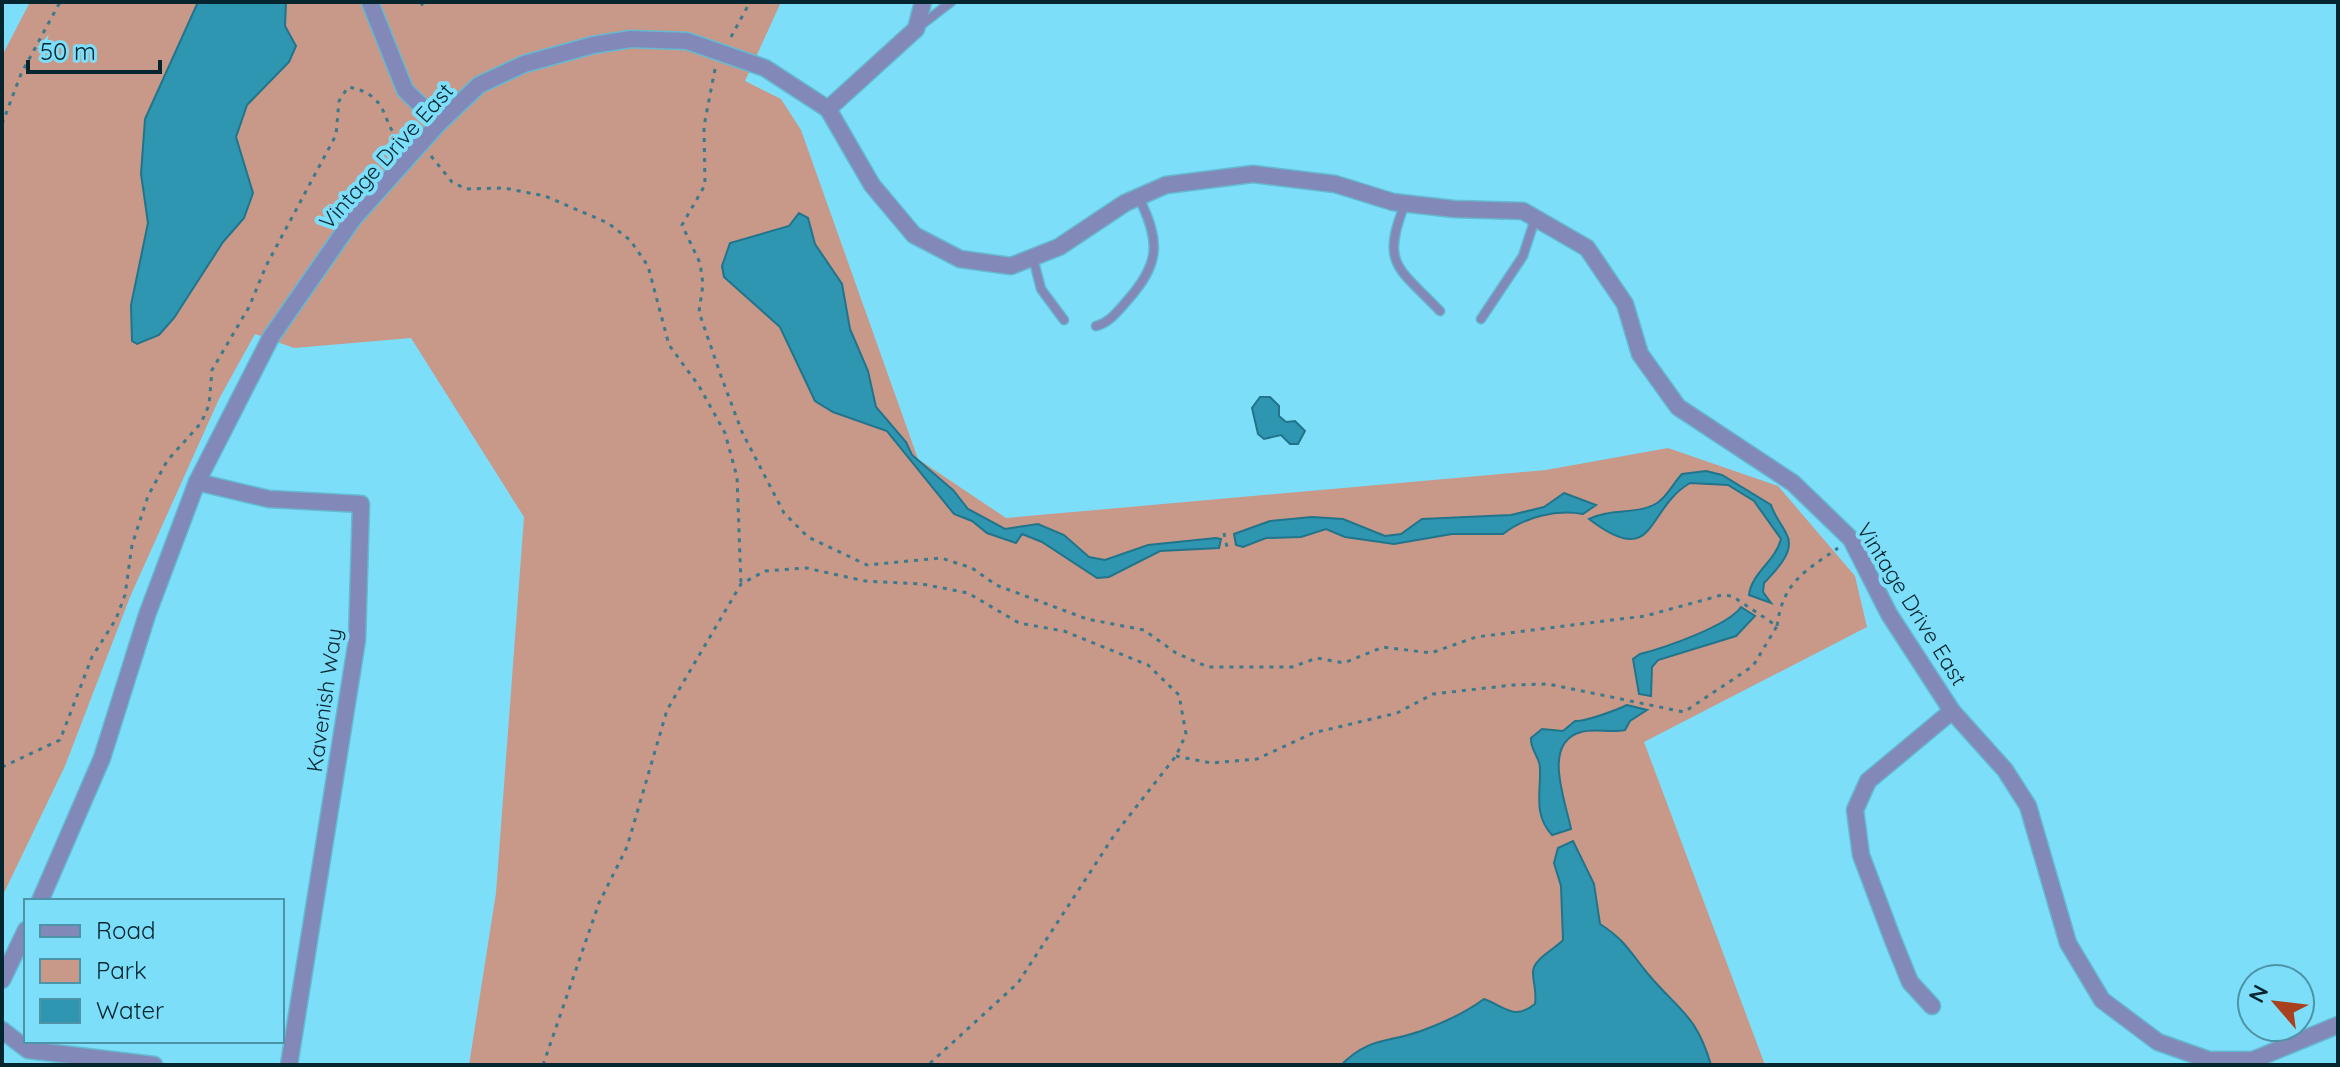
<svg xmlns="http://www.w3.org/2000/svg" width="2340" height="1067" font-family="Quicksand,sans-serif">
	<rect width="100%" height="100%" fill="#7ddefa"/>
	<path fill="#c89889" d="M30 2H781L745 81 781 99 801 130 918 459 1006 518 1546 470 1668 448 1778 486 1855 576 1867 627 1644 742 1765 1065H469L496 893 524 517 411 338 294 348 255 334 219 399 130 597 65 766 2 897V56Z"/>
	<g fill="#2e96b1" stroke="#22748a" stroke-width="2">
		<path d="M198 2H286L285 26 296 46 289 62 247 105 236 137 253 193 244 218 223 242 174 318 159 335 137 344 132 341 131 305 148 223 141 174 145 119Z"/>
		<path d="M799 213 808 218 815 244 842 284 850 329 868 371 876 407 906 442 912 455 953 490 968 509 1005 529 1038 524 1064 535 1089 557 1105 560 1148 545 1216 538 1221 539 1219 548 1160 551 1109 577 1097 578 1042 542 1022 534 1016 543 987 533 972 521 954 514 887 431 833 412 815 401 780 327 724 277 722 266 730 243 789 226Z"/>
		<path d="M1260 397H1270L1279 406V416L1286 422 1295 421 1305 431 1298 444H1290L1281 435 1264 439 1258 434 1252 408Z"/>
		<path d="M1706 471 1722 475 1771 505C1775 517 1781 523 1786 533 1797 551 1775 571 1764 583L1763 592 1771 603 1749 595C1752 572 1775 562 1781 539L1754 501 1728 485 1690 483C1645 509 1657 571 1589 519 1610 508 1638 515 1657 503 1668 496 1673 483 1682 474Z"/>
		<path d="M1564 493 1596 505 1583 514C1556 509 1525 517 1503 534H1452L1394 544 1345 537 1326 529 1301 537 1266 538 1243 547 1236 545 1234 534 1270 521 1312 517 1343 519 1385 536 1401 534 1422 519 1511 515 1544 507Z"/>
		<path d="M1741 607 1755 616 1736 636 1658 660 1652 667 1651 696 1639 694 1633 659 1640 654C1664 648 1728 626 1741 607Z"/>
		<path d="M1627 705 1647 710 1630 721 1625 730C1611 733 1594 728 1581 732 1541 743 1566 802 1571 829L1552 835C1533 814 1541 793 1540 768 1540 757 1530 750 1531 738L1542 729 1563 731 1575 721C1584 722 1617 710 1627 705Z"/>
		<path d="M1573 841 1594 884 1600 924C1625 940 1630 952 1648 974 1679 1011 1696 1014 1711 1065H1341C1369 1037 1387 1043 1421 1031 1443 1023 1465 1013 1484 999 1506 1007 1513 1021 1535 1004 1537 991 1533 984 1533 972 1533 959 1555 949 1563 940L1561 886 1554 863 1558 848Z"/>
	</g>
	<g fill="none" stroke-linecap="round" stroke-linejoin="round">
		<defs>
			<g id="lane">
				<path d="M920 26 951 2"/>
				<path d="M1405 204C1380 265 1399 268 1440 311"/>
				<path d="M1033 258 1041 289 1064 320"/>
				<path d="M1481 319 1523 256 1535 219"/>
				<path d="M1096 326C1109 323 1117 312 1126 302 1160 264 1161 243 1139 198"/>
			</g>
			<g id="street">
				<path d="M370 2 405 90 439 123"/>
				<path d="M828 109 916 29 923 2"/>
				<path d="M197 482 269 499 361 504 357 640 289 1065"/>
				<path d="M40 901 102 758 147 615 197 482 271 337 353 219 439 123 479 85 524 64 593 45 631 39 687 41 765 68 828 109 872 185 914 235 960 259 1011 266 1059 247 1125 203 1166 185 1253 174 1335 184 1393 202 1454 209 1523 211 1587 248 1625 304 1640 354 1678 407 1793 483 1851 539 1889 614 1952 711 2005 770 2028 806 2068 943 2102 1000 2158 1042 2209 1060H2253L2338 1025"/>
				<path d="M2 980 26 930"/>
				<path d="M1932 1006 1910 982 1893 940 1861 855 1855 810 1868 781 1952 711"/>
				<path d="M2 1030 28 1050 154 1065"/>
			</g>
		</defs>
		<use href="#lane" stroke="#65b9d1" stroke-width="11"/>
		<use href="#street" stroke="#65b9d1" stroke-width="19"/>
		<g stroke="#3c7a8b" stroke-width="3" stroke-dasharray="4 6" stroke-linecap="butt">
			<path d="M421 2 423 7"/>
			<path d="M731 37 750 2"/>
			<path d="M715 69 704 126 705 185 682 225 700 263 703 284 699 312 721 376 742 432 784 513 808 537 867 565 941 558 972 568 996 585 1087 619 1144 630 1176 653 1208 667H1292L1317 658 1344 663 1383 647 1431 653 1476 637 1645 616 1722 595 1732 596 1777 626 1753 666 1684 712 1548 684 1513 685 1433 694 1397 713 1313 733 1257 759 1211 763 1176 756"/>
			<path d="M2 124 21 74 60 2"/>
			<path d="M431 156 452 182 466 189 504 188 545 196 608 223 630 240 648 266 669 345 699 386 725 433 737 477 741 584"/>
			<path d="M1224 533 1227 547"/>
			<path d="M1777 626C1783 582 1804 572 1838 548"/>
			<path d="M2 767 60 740 92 657 116 619 125 595 132 545 148 496 167 461 201 423 209 405 212 370 249 307 266 266 336 135 339 101 348 87C394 95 379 128 403 141"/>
			<path d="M543 1065 599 903 627 847 667 710 741 584 765 571 806 568 865 581 922 584 968 593 1019 623 1064 631 1148 665 1179 695 1186 734 1176 756 1115 834 1018 983 928 1065"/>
		</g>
		<use href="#lane" stroke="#8289b8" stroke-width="8"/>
		<use href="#street" stroke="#8289b8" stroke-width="16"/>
	</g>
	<g text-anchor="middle" stroke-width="8" stroke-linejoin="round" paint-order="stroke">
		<g font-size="22" fill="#05262e" stroke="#7ddefa">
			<text transform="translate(386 156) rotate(-48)" y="8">Vintage Drive East</text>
			<text transform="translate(1912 604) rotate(58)" y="8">Vintage Drive East</text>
			<text transform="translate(324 700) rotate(-82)" y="8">Kavenish Way</text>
		</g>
	</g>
	<rect width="2340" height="1067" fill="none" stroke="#05262e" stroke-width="8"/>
	<rect x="24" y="899" width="260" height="144" fill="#7ddefa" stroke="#4d94a8" stroke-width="2"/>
	<rect x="40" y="925" width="40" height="12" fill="#8289b8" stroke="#4d94a8" stroke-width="2"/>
	<text x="96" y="939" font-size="24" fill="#05262e">Road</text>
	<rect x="40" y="959" width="40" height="24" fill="#c89889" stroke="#4d94a8" stroke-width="2"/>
	<text x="96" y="979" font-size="24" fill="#05262e">Park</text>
	<rect x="40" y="999" width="40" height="24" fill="#2e96b1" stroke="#4d94a8" stroke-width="2"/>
	<text x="96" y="1019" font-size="24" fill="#05262e">Water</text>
	<g transform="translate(2276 1003) rotate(298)"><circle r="38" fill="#7ddefa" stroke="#4d94a8" stroke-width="2"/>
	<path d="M0-6L14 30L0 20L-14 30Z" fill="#a9411e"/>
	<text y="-12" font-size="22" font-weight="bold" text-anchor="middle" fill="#05262e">N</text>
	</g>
	<path d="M28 60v12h132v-12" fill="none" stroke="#05262e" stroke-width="4"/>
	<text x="40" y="60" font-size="24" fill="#05262e" stroke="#7ddefa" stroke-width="6" paint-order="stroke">50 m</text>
</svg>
